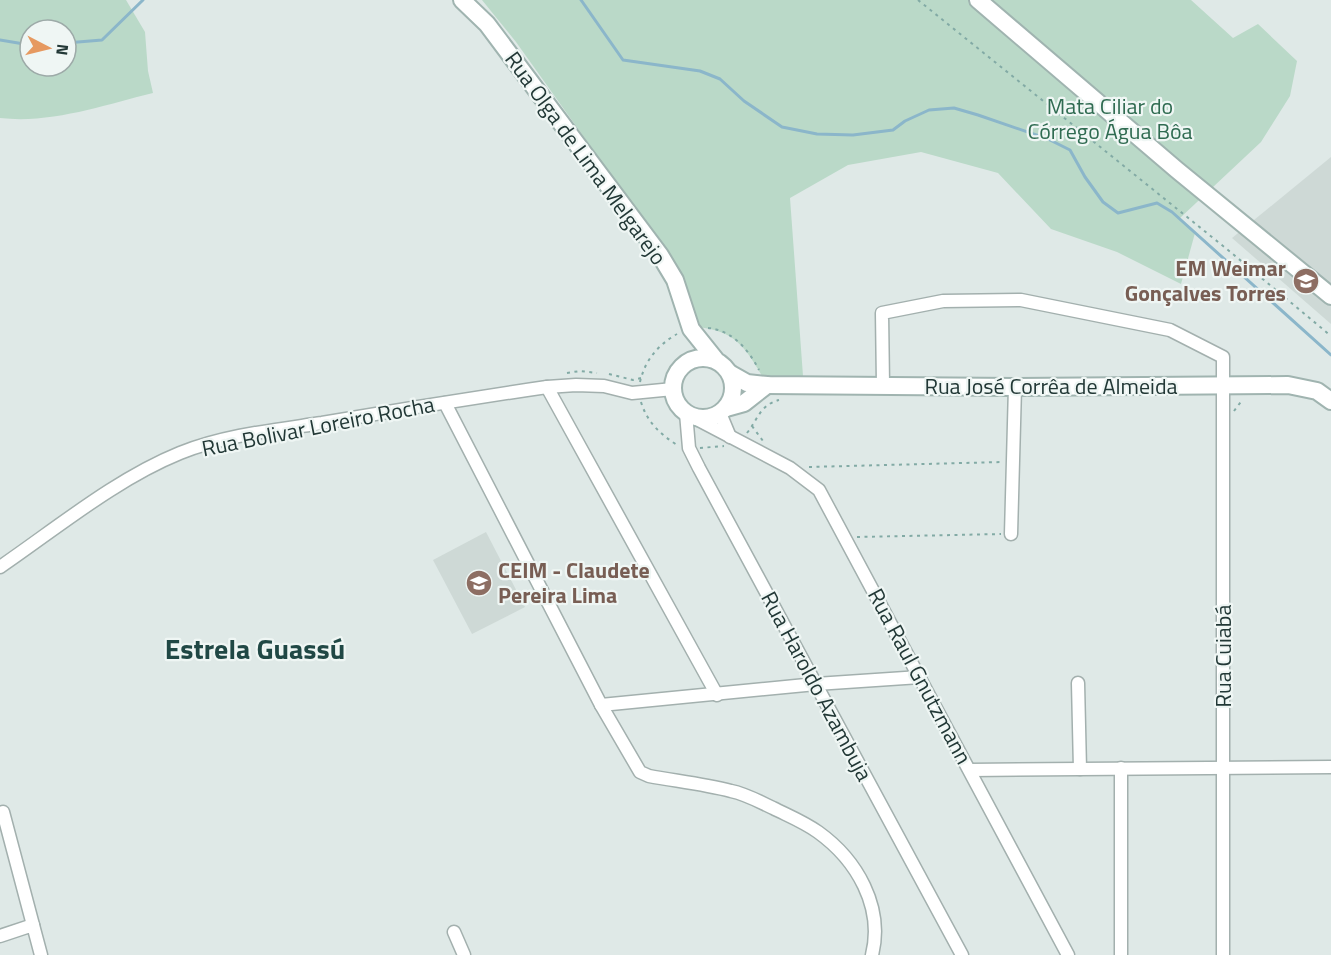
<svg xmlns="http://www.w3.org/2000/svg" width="1331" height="955" font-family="'Titillium Web',sans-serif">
	<rect width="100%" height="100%" fill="#dfe9e7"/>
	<g fill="#ced9d6">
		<path d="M1331 157V324L1232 238Z"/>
		<path d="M486 532 525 607 472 634 433 560Z"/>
	</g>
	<g fill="#bad9c8" fill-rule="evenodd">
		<path d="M0 0H126L145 32 148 71 153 93C104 105 51 124 0 118ZM30 30H66V66H30Z"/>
		<path d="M482 0H1191L1233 38 1258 24 1297 61 1290 96 1261 142 1180 218 1195 233 1181 284 1117 252 1051 229 998 173 921 152 848 165 790 198 803 376 764 379C745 347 735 330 696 327L641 217 516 42Z"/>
	</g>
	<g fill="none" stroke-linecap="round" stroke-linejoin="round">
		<g stroke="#8bb6ca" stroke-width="3">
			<path d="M581 0 623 60 700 71 720 79 744 101 782 127 817 134 853 135 893 130 905 121 929 110 954 108 978 115 1048 139 1070 150 1085 177 1103 202 1118 213 1157 203 1172 212 1331 355"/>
			<path d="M0 40 30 45"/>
			<path d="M66 43 102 40 143 0"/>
		</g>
		<defs>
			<g id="street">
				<path d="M883 385 882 313 943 301 1021 300 1170 330 1223 357V955"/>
				<path d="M547 387 717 695"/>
				<path d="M445 403 601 705 640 772 649 776C676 781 704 784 731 791 746 794 760 802 773 808 789 816 804 822 818 832 857 860 884 907 872 955"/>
				<path d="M686 413 689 448 699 468 962 955"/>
				<path d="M720 413 730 437"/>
				<path d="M691 416 790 468 819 490 1068 955"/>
				<path d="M1011 534 1015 387"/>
				<path d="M0 567C57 528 116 479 180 453 225 435 275 430 322 423 397 410 472 398 547 387L576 385 604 386 632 393 673 389"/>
				<path d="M1078 683 1080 769"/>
				<path d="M601 705 816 684 920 677"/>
				<path d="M970 770 1331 767"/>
				<path d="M3 812 33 925"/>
				<path d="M454 932 464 955"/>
				<path d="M0 936 33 925 41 955"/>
				<path d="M1121 955V768"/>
			</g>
			<g id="secondary">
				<path d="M462 0 487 24 660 255 675 280 691 329 715 359"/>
				<path d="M978 0 1177 170 1331 296"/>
				<circle cx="703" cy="388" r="30"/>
				<path d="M731 374 747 383 767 385 1015 387 1288 385 1317 391 1331 401"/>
				<path d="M726 408 744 403 767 385"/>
			</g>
		</defs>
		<use href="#street" stroke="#a3b0ae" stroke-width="15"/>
		<use href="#secondary" stroke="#a0b4b0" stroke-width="20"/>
		<g stroke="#82aaa5" stroke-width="2" stroke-dasharray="3 4.5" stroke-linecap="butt">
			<path d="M918 0 1228 250 1331 336"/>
			<path d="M708 328C732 330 749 350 759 370"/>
			<path d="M567 373 580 371 597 373"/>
			<path d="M609 374 633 380 641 378"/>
			<path d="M640 382C645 360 658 345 677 334"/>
			<path d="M641 402C647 422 660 434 677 445"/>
			<path d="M1234 411 1243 399"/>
			<path d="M752 426 763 441"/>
			<path d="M747 433C758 419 760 405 779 400"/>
			<path d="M700 448 724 446"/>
			<path d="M809 467 1002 462"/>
			<path d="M857 537 1001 534"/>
		</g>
		<use href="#street" stroke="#fff" stroke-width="12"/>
		<use href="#secondary" stroke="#fff" stroke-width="16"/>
	</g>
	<defs>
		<symbol id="school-disc" viewBox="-11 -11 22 22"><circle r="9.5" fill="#8d6e63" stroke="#eff6f4"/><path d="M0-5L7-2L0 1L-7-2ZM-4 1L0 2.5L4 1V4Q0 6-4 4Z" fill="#fff"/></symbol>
	</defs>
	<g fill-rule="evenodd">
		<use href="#school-disc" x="1291" y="266" width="30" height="30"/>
		<use href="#school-disc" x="464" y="568" width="30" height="30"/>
	</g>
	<g text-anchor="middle" stroke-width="4.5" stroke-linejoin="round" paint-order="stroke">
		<g font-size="22" fill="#2f6b51" stroke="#eff6f4">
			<text x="1110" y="114">Mata Ciliar do<tspan x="1110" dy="25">Córrego Água Bôa</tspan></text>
		</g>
		<g font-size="22" fill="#223836" stroke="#eff6f4">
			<text transform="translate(586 158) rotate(54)" y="8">Rua Olga de Lima Melgarejo</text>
			<text x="1051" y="394">Rua José Corrêa de Almeida</text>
			<text transform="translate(318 426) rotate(-11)" y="8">Rua Bolivar Loreiro Rocha</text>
			<text transform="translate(1223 656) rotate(-90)" y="8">Rua Cuiabá</text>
			<text transform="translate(920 676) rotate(62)" y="8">Rua Raul Gnutzmann</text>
			<text transform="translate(817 686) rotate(62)" y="8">Rua Haroldo Azambuja</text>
		</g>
		<g font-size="22" font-weight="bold" fill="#785e54" stroke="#eff6f4" text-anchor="end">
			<text x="1286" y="276">EM Weimar<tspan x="1286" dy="25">Gonçalves Torres</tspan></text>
			<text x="498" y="578" text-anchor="start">CEIM - Claudete<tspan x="498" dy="25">Pereira Lima</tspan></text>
		</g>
		<g font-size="28" font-weight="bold" fill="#204845" stroke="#eff6f4">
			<text x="255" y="659">Estrela Guassú</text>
		</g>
	</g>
	<g transform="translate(48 48) rotate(97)"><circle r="28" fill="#eff6f4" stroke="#9daaa8" stroke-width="1.5"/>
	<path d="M0-4.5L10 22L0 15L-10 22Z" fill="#e69960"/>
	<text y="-9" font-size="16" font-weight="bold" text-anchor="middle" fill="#223836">N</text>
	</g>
</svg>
